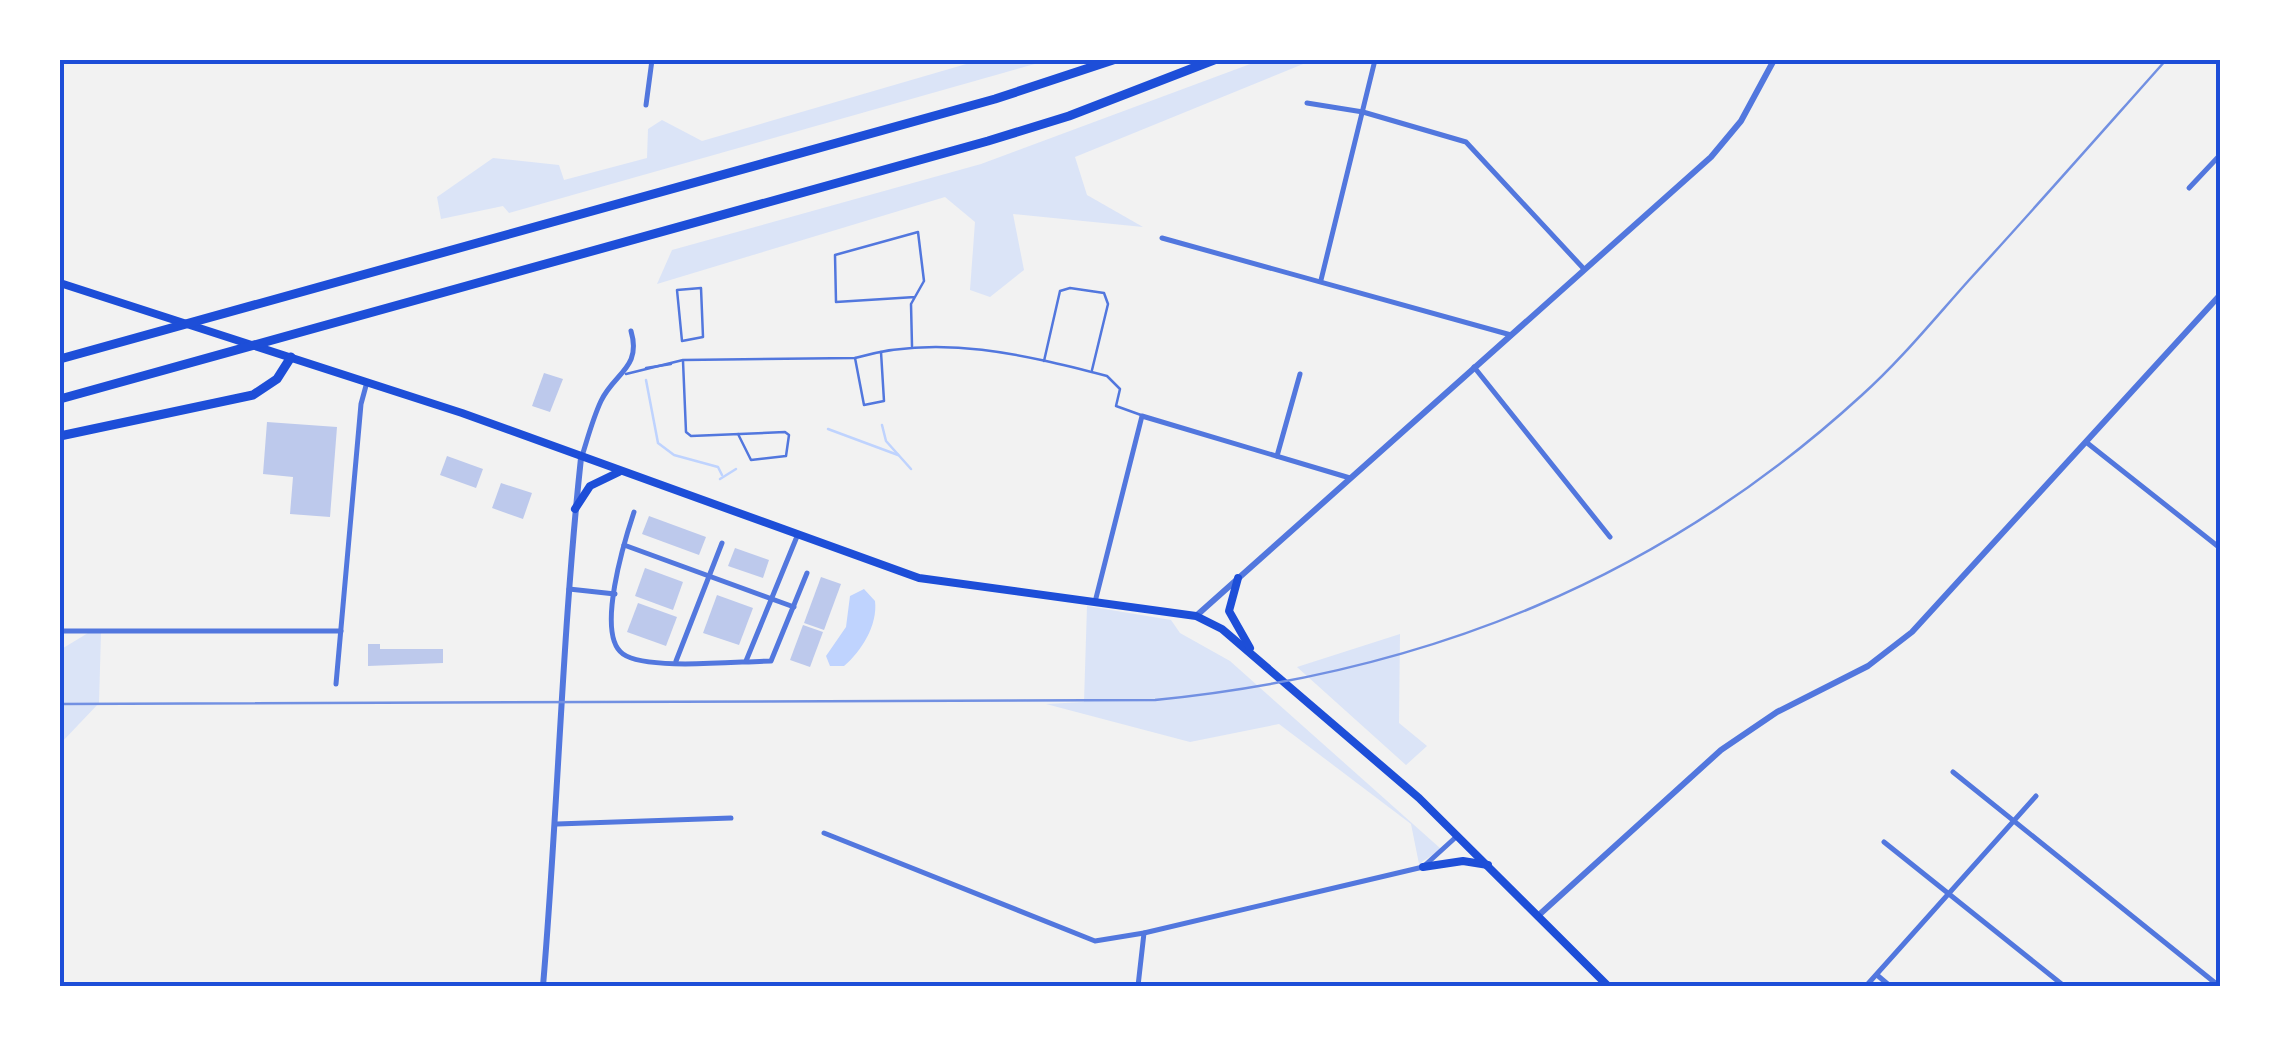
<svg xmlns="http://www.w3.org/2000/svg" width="2280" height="1046" font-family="'PT Serif',serif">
	<rect width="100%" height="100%" fill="#f2f2f2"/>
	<g fill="#dbe4f7">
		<path d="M980 60H1049L509 213 503 206 441 219 437 197 493 158 559 165 564 180 647 158 648 129 662 120 702 141Z"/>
		<path d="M1261 60H1313L1075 157 1087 195 1143 227 1013 214 1024 270 990 297 970 290 975 222 945 197 657 284 672 250 981 164Z"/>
		<path d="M1087 606 1171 620 1180 633 1230 661 1441 849 1419 864 1411 824 1279 724 1190 742 1046 704 1084 702Z"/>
		<path d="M88 633H101L99 703 60 744V650Z"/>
		<path d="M1400 634 1399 723 1427 746 1406 765 1297 667Z"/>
	</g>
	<path fill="#bfd3fe" d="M864 589 875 601C878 625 861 652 844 666H830L826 656 846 627 850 596Z"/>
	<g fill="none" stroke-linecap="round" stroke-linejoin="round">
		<g stroke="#bfd3fe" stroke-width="2.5">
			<path d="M646 380 658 443 674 455 718 467 722 475"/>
			<path d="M882 425 886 441 911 469"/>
			<path d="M828 429 898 455"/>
			<path d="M720 479 736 469"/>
		</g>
	</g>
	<g fill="#bdc9ec">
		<path d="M544 373 563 379 550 412 532 406Z"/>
		<path d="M267 422 337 427 330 517 290 514 293 477 263 474Z"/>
		<path d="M447 456 483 469 476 488 440 475Z"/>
		<path d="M501 483 532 493 523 519 492 508Z"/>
		<path d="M649 516 706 537 699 555 642 534Z"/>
		<path d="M735 548 769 560 763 578 728 566Z"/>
		<path d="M645 568 683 582 673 610 635 596Z"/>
		<path d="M821 577 841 584 824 630 804 623Z"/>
		<path d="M717 595 753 608 739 645 703 633Z"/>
		<path d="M638 603 677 617 666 646 627 632Z"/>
		<path d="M803 625 823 632 810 667 790 660Z"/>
		<path d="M368 644H380V649H443V663L368 666Z"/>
	</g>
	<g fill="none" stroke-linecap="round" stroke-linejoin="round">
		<g stroke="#5277de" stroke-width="2.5">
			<path d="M701 288 703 337 682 341 677 290Z"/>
			<path d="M912 346 911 304 924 281 918 232 835 255 836 302 915 297"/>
			<path d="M855 358 864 405 884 401 881 352"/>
			<path d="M683 361 686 432 691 436 785 432 789 435 786 456 751 460 738 434"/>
			<path d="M1044 361 1060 291 1070 288 1104 293 1108 304 1092 370"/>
			<path d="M646 368 671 364"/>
			<path d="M626 374 683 360 855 358C939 333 1025 355 1107 376L1120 389 1116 406 1141 415"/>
		</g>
		<g stroke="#5277de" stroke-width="5">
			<path d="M1307 103 1363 112 1466 142 1584 269"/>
			<path d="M646 105 652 60"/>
			<path d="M2189 188 2220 155"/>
			<path d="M1162 238 1511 335"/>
			<path d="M1321 280 1375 60"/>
			<path d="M1474 367 1610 537"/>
			<path d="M2086 442 2220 548"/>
			<path d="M582 456C588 437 593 418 601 401 614 373 642 368 631 331"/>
			<path d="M1277 456 1300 374"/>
			<path d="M634 512C625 539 595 635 623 654 647 671 740 661 771 661L807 573"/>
			<path d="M624 545 794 607"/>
			<path d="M569 589 615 594"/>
			<path d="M1095 602 1142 416 1350 478"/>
			<path d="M60 631H341"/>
			<path d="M676 661 722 543"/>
			<path d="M746 661 798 534"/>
			<path d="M336 684 361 404 367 382"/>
			<path d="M1953 772 2219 986"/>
			<path d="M557 824 731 818"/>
			<path d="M824 833 1095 941 1144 933 1423 867 1456 837"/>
			<path d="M1884 842 2064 986"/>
			<path d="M1877 975 1890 986"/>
			<path d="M1138 986 1144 933"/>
			<path d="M1866 986 2036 796"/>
		</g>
		<g stroke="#5277de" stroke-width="6">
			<path d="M1196 616 1711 157 1741 121 1774 60"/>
			<path d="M1540 914 1721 750 1777 712 1868 666 1912 632 2220 295"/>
			<path d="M543 986C558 810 562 634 581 458"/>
		</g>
		<g stroke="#1d4ed8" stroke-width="8">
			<path d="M60 283 462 413 919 578 1196 616 1222 629 1419 798 1608 986"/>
			<path d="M575 509 590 486 619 472"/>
			<path d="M1238 578 1229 611 1250 648"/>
			<path d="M1423 867 1463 861 1488 865"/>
		</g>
		<g stroke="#1d4ed8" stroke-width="9">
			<path d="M60 359 995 99 1113 60"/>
			<path d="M60 399 988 141 1069 116 1214 60"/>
			<path d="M60 436 253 395 277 379 291 357"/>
		</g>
		<path stroke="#7290e2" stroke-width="2.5" d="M60 704 1155 700C1426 673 1660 580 1862 395 1901 360 1935 318 1970 279 2036 207 2101 133 2166 60"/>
	</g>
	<rect width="2280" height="1046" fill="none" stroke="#ffffff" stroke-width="125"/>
	<rect x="62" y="62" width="2156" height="922" fill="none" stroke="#1d4ed8" stroke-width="4"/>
</svg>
